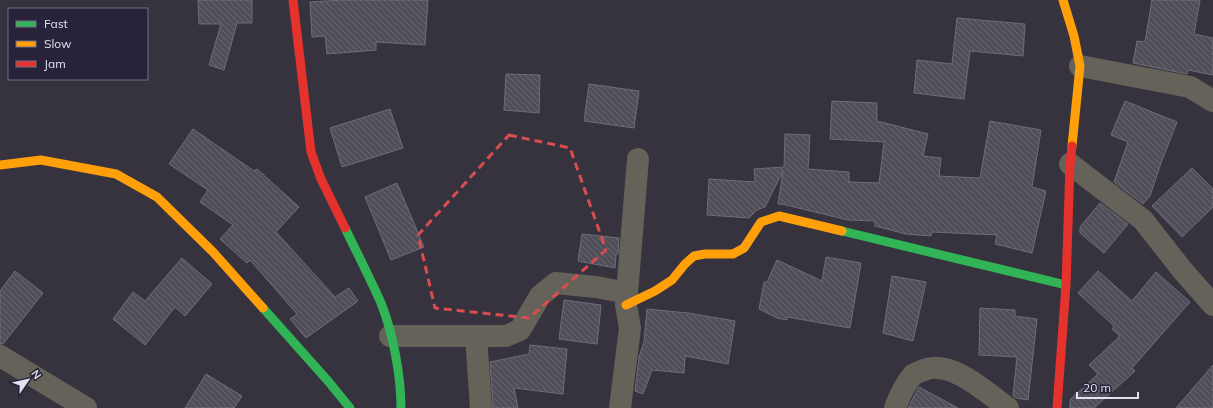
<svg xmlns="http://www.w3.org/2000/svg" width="1213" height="408" font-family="Mulish,sans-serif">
	<defs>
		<pattern id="building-back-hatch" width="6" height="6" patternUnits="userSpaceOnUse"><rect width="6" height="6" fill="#4f4e59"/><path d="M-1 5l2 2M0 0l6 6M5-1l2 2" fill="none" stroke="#686771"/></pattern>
	</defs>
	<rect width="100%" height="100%" fill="#36333f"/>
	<g fill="url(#building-back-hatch)" stroke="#6f6d78">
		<path d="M198 0H252V23H237L224 70 209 65 221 24H199Z"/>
		<path d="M343 0H428L425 45 376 42V50L327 54 325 36 312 37 310 2Z"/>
		<path d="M1152 0H1200L1194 34 1213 38V75L1188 70 1187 74 1133 63 1137 41 1145 42Z"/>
		<path d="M957 18 1025 24 1023 56 970 51 964 99 914 93 917 60 952 64Z"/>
		<path d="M506 74 540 75 539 113 504 110Z"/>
		<path d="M589 84 639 91 634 128 584 121Z"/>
		<path d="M832 101 877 103V121L928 134 923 156 941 158 939 176 980 178 990 121 1041 130 1032 187 1046 191 1032 253 995 244 997 235 932 232 931 236 906 234 875 226V221L848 220 782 204H778L783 171 765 207 757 210 749 218 707 215 709 179 755 182 754 169 784 167 785 134 810 135 808 169 849 172V182L879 183 884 142 830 139Z"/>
		<path d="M1125 101 1177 122 1161 163 1150 196 1143 204 1114 182 1128 142 1111 135Z"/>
		<path d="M390 109 403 148 342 167 330 128Z"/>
		<path d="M193 129 254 171 257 169 299 207 276 232 335 297 349 288 358 301 306 338 290 319 297 314 250 260 247 263 220 239 233 225 200 202 208 190 169 164Z"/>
		<path d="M1192 168 1213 189V207L1182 237 1152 206Z"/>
		<path d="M397 183 424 247 391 260 365 197Z"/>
		<path d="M1100 203 1128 224 1104 253 1080 233V227Z"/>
		<path d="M582 234 619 238 618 254H616L615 268 578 261Z"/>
		<path d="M826 257 861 263 850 328 787 317V320L777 318 759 309 764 282H767L777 260 822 281Z"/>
		<path d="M182 258 212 284 185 316 175 307 145 345 113 319 133 292 145 301Z"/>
		<path d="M15 271 43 293 3 344H0V291Z"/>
		<path d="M1098 271 1132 301 1156 272 1190 302 1132 368 1135 371 1094 408H1070V400L1098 374 1089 365 1120 336 1112 329 1114 326 1078 293Z"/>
		<path d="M892 276 926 282 913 341 883 333Z"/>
		<path d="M564 300 601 305 597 344 559 339Z"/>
		<path d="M980 308 1015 310V316L1037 319 1028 400 1016 398 1013 396 1017 357 979 355Z"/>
		<path d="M647 309 688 313 735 321 728 364 685 356 684 373 652 370 643 394 635 391 639 357 644 342Z"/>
		<path d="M530 345 567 349 563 394 514 388 518 408H493L490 362 529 354Z"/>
		<path d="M1213 365V408H1176Z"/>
		<path d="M206 374 242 396 234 408H185Z"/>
		<path d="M919 387 958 408H908Z"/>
	</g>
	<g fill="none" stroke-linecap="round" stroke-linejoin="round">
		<g stroke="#65625a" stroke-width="22">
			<path d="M1080 66 1190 87 1213 101"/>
			<path d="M1070 164 1143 220 1183 271 1213 305"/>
			<path d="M627 293 638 159"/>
			<path d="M390 336H506L520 330 540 296 556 283 596 287 627 293 626 305 630 328 620 408"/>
			<path d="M476 336 481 408"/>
			<path d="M0 356 86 408"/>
			<path d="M895 408C899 397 905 384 913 375 916 373 921 371 924 370 951 359 987 393 1008 408"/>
		</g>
		<g stroke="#30b455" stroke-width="9">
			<path d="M345 228C357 253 370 278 381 303 393 333 401 376 401 408"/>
			<path d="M842 231 1066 285"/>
			<path d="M263 308 328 381 350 408"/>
		</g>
		<g stroke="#ff9f0a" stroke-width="9">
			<path d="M1063 0 1074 36 1080 66 1072 146"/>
			<path d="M0 165 41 160 116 174 157 197 213 252 263 308"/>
			<path d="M626 305 655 291 672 280 685 264 694 256 705 254H733L744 248 761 222 779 216 842 231"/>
		</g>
		<g stroke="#e5322d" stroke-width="9">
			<path d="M293 0 311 152 321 179 345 228"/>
			<path d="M1057 408 1066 285 1070 164 1072 146"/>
		</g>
	</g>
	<path fill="none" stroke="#d94d50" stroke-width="3" stroke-dasharray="8 5" stroke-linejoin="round" d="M509 135 570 148 606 250 529 318 435 308 418 235Z"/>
	<rect x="8" y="8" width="140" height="72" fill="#28233a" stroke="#736f83"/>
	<rect x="16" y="21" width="20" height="6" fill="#30b455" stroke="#736f83"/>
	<text x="44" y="28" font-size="12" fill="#e4e2f1">Fast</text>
	<rect x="16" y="41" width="20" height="6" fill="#ff9f0a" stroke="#736f83"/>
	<text x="44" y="48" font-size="12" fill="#e4e2f1">Slow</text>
	<rect x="16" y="61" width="20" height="6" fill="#e5322d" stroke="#736f83"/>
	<text x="44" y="68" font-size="12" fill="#e4e2f1">Jam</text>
	<g transform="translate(28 380) rotate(56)" stroke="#28233a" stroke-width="3" paint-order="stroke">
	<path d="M0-3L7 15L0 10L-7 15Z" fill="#e4e2f1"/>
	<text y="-6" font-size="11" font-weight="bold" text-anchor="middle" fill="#e4e2f1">N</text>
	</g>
	<path d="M1077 392v6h61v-6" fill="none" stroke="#e4e2f1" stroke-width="2"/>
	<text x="1083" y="392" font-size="12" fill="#e4e2f1" stroke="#28233a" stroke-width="3" paint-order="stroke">20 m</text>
</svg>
